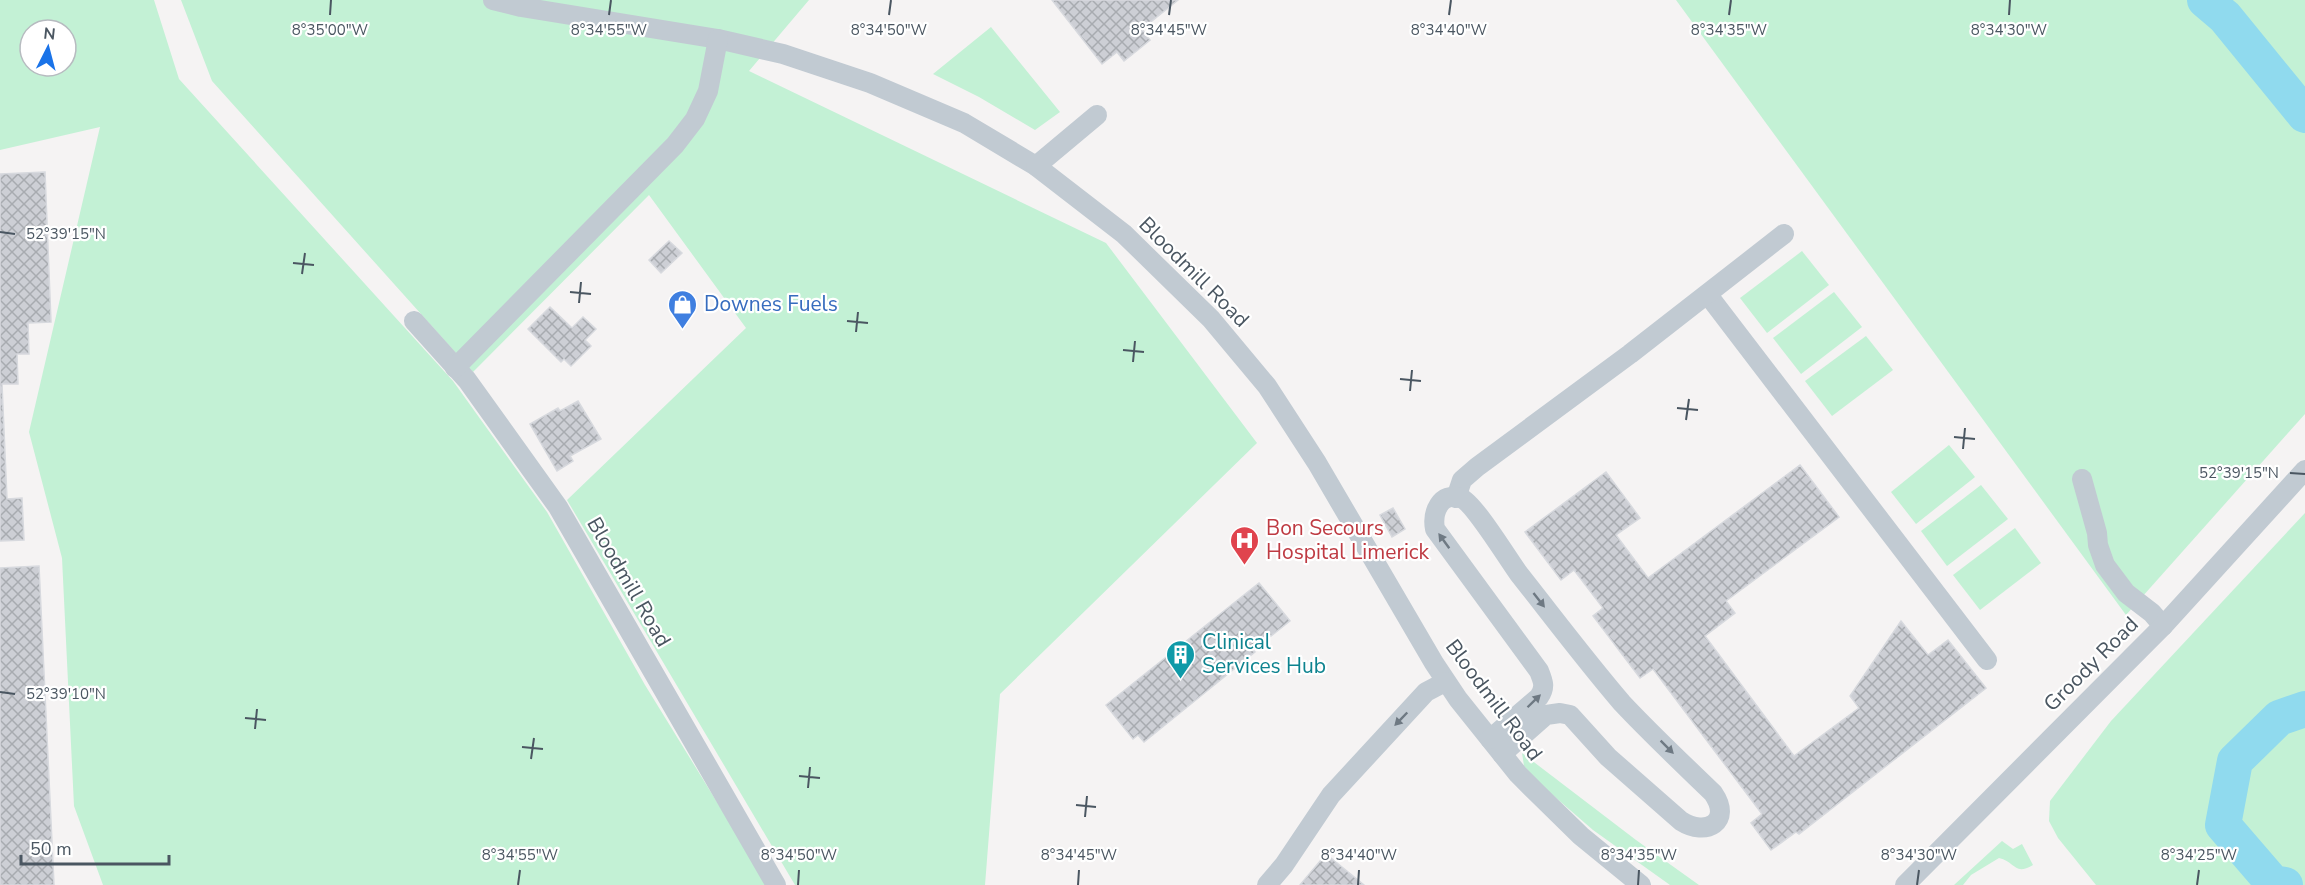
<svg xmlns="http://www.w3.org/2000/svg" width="2305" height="885" font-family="'Nunito Sans',sans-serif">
	<defs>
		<pattern id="building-cross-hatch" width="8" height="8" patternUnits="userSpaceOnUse" patternTransform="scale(1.5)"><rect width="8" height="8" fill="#cdcfd5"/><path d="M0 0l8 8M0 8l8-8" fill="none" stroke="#a8abb0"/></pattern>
	</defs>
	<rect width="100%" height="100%" fill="#f5f3f3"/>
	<g fill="#c3f1d5" fill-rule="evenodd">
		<path d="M0 0H154L179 79 453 381 547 512 645 685 768 885H103L74 806 62 558 29 432 100 127 0 150ZM30 30H66V66H30Z"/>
		<path d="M181 0H809L749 71 1106 243 1257 443 1000 694 985 885H795L567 500 746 328 649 195 473 372 212 81Z"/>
		<path d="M1676 0H2305V414L2126 615Z"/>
		<path d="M991 27 1060 112 1035 130 979 97 933 74Z"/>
		<path d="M1802 251 1829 285 1767 333 1740 298Z"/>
		<path d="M1834 292 1862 327 1801 374 1773 338Z"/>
		<path d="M1866 336 1893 370 1832 416 1805 381Z"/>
		<path d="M1949 445 1975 477 1916 524 1891 492Z"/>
		<path d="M1981 485 2008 519 1947 566 1921 531Z"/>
		<path d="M2305 513V885H2096L2058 838 2049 821 2050 801 2111 721Z"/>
		<path d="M2015 528 2041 563 1980 610 1953 575Z"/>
		<path d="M1522 753 1636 840 1699 885H1670L1593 830 1540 784 1524 766Z"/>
		<path d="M2002 841 2013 849 2022 844 2033 865C2014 876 2016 862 1999 858L1971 875 1963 885H1954Z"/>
	</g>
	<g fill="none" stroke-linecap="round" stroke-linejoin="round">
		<g stroke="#90daee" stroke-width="36">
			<path d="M2205 0 2225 17 2305 115"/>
			<path d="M2285 885 2273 883 2223 825 2235 761 2279 718 2305 709"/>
		</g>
	</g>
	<g fill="url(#building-cross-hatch)" stroke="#d7d9de" stroke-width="1.5">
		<path d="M1052 0H1178L1142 29 1150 40 1124 61 1117 52 1102 64Z"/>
		<path d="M45 172 51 322 28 323 29 354H17L18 384H2L7 499 22 498 24 540 0 541V174Z"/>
		<path d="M669 241 682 253 661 273 649 260Z"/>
		<path d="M550 307 572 328 583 317 596 329 585 340 591 346 571 366 564 359 561 362 528 329Z"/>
		<path d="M578 401 601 439 570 456 573 461 557 471 530 424 558 408 560 411Z"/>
		<path d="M1800 465 1839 517 1726 601 1735 613 1705 636 1794 756 1859 708 1850 696 1901 621 1928 655 1948 640 1986 688 1799 834 1796 832 1771 850 1751 823 1762 814 1653 669 1640 678 1593 616 1603 608 1574 570 1561 580 1525 532 1606 472 1640 518 1616 535 1648 578Z"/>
		<path d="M1393 508 1405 529 1392 537 1380 515Z"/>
		<path d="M39 566 54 885H0V568Z"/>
		<path d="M1259 583 1290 621 1253 650 1255 652 1144 742 1138 735 1133 739 1106 705Z"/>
		<path d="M1326 854 1364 885H1300Z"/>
	</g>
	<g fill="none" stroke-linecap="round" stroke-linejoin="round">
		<g stroke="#c1cad2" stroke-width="20">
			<path d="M493 0 521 7 718 39 783 54 870 83 964 123 1036 166 1124 234 1211 319 1267 386 1317 463 1434 663 1458 699 1518 774 1537 793 1581 836 1641 885"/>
			<path d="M1036 166 1097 115"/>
			<path d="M1708 295 1987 660"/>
			<path d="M414 321 467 380 558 507 776 885"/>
			<path d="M455 368 675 145 695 119 708 91 718 39"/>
			<path d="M2082 479 2097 533 2098 545 2105 565 2126 593 2152 613 2163 626"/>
			<path d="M1456 498 1462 480 1477 467 1630 354 1784 234"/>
			<path d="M1490 739 1539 697C1546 687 1543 681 1539 671L1435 529C1432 513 1440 491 1461 498 1474 503 1508 559 1519 574 1553 617 1586 661 1622 703 1651 734 1683 764 1713 793 1733 822 1706 837 1681 821L1608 757 1570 715 1560 713 1546 715 1502 754"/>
			<path d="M1267 885 1284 865 1331 795 1426 692 1445 682"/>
			<path d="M1905 885 2163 626 2305 470"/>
		</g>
	</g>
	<defs><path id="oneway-solid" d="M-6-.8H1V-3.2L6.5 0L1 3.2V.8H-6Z" transform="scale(1.5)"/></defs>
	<g fill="#6e7983">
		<use href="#oneway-solid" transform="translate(1444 541) rotate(-126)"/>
		<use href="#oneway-solid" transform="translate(1539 600) rotate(52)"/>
		<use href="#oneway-solid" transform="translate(1534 701) rotate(-44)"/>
		<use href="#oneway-solid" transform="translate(1401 719) rotate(134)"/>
		<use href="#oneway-solid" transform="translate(1667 747) rotate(45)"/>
	</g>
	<path fill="none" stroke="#4a5661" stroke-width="2" d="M330 15 331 0M609 15 611 0M889 15 891 0M1169 15 1171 0M1449 15 1451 0M1729 15 1731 0M2009 15 2010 0M0 232 15 234M293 263 314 265M302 274 305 253M570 292 591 294M579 303 581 282M847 321 868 323M856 332 858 312M1123 350 1144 352M1133 362 1135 341M1400 379 1421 381M1410 391 1412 370M1677 408 1698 410M1686 420 1689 399M1954 437 1975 439M1963 449 1965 428M2290 473 2305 474M0 692 15 694M245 718 266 720M255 729 257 709M522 747 543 749M531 759 534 738M799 776 820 778M808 788 810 767M1076 805 1096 807M1085 817 1087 796M518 885 520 870M798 885 799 870M1078 885 1079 870M1358 885 1359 870M1638 885 1639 870M1917 885 1919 870M2197 885 2199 870"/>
	<defs>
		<symbol id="shop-pin" viewBox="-11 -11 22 30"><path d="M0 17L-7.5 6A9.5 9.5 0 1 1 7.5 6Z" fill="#3f7fe0" stroke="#fff"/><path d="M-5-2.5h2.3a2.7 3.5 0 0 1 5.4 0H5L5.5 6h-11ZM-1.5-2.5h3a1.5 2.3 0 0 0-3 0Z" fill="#fff"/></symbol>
		<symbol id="hospital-pin" viewBox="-11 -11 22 30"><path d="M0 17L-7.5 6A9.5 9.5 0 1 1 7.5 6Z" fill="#e0444e" stroke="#fff"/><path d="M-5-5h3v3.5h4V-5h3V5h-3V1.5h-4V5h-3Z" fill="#fff"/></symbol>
		<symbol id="building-pin" viewBox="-11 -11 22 30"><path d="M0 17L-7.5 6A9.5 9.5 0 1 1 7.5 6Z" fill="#0f9aa8" stroke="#fff"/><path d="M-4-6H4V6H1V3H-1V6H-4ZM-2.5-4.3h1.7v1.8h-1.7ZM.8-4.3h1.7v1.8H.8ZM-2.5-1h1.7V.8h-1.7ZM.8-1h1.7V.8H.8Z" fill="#fff"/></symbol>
	</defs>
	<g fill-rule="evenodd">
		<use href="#shop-pin" x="666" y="288" width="33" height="45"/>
		<use href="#hospital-pin" x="1228" y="524" width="33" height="45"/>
		<use href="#building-pin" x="1164" y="638" width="33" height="45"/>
	</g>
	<g text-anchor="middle" stroke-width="4.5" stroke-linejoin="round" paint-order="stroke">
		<g font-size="21" fill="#4a5661" stroke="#fff">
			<text transform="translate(1194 272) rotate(45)" y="7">Bloodmill Road</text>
			<text transform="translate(629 582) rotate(60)" y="7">Bloodmill Road</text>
			<text transform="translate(2091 664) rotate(-45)" y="7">Groody Road</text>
			<text transform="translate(1494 700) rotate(53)" y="7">Bloodmill Road</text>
		</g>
		<g font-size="21" fill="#366cbe" stroke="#fff" text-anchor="start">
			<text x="704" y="311">Downes Fuels</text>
		</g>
		<g font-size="21" fill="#be3a42" stroke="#fff" text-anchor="start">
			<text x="1266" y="535">Bon Secours<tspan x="1266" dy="24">Hospital Limerick</tspan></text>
		</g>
		<g font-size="21" fill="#0d838f" stroke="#fff" text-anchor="start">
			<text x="1202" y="649">Clinical<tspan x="1202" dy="24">Services Hub</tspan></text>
		</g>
	</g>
	<g font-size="15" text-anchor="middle" fill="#4a5661" stroke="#fff" stroke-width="4.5" stroke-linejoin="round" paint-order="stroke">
		<text x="330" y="35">8°35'00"W</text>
		<text x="609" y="35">8°34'55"W</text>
		<text x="889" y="35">8°34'50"W</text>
		<text x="1169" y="35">8°34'45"W</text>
		<text x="1449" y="35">8°34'40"W</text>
		<text x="1729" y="35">8°34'35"W</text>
		<text x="2009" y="35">8°34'30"W</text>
		<text x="66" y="239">52°39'15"N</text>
		<text x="2239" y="478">52°39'15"N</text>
		<text x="66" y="699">52°39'10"N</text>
		<text x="520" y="860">8°34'55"W</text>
		<text x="799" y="860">8°34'50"W</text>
		<text x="1079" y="860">8°34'45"W</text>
		<text x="1359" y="860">8°34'40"W</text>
		<text x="1639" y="860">8°34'35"W</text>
		<text x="1919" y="860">8°34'30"W</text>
		<text x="2199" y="860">8°34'25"W</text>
	</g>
	<g transform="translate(48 48) rotate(6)"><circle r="28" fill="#ffffff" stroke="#b7bbc0" stroke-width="1.5"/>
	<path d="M0-4.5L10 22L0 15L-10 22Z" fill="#1a73e8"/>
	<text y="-9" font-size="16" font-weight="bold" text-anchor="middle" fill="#4a5661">N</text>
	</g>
	<path d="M21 855v9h148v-9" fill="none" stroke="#4a5661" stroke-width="3"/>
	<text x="30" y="855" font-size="18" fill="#4a5661" stroke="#ffffff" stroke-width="4.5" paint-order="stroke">50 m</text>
</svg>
